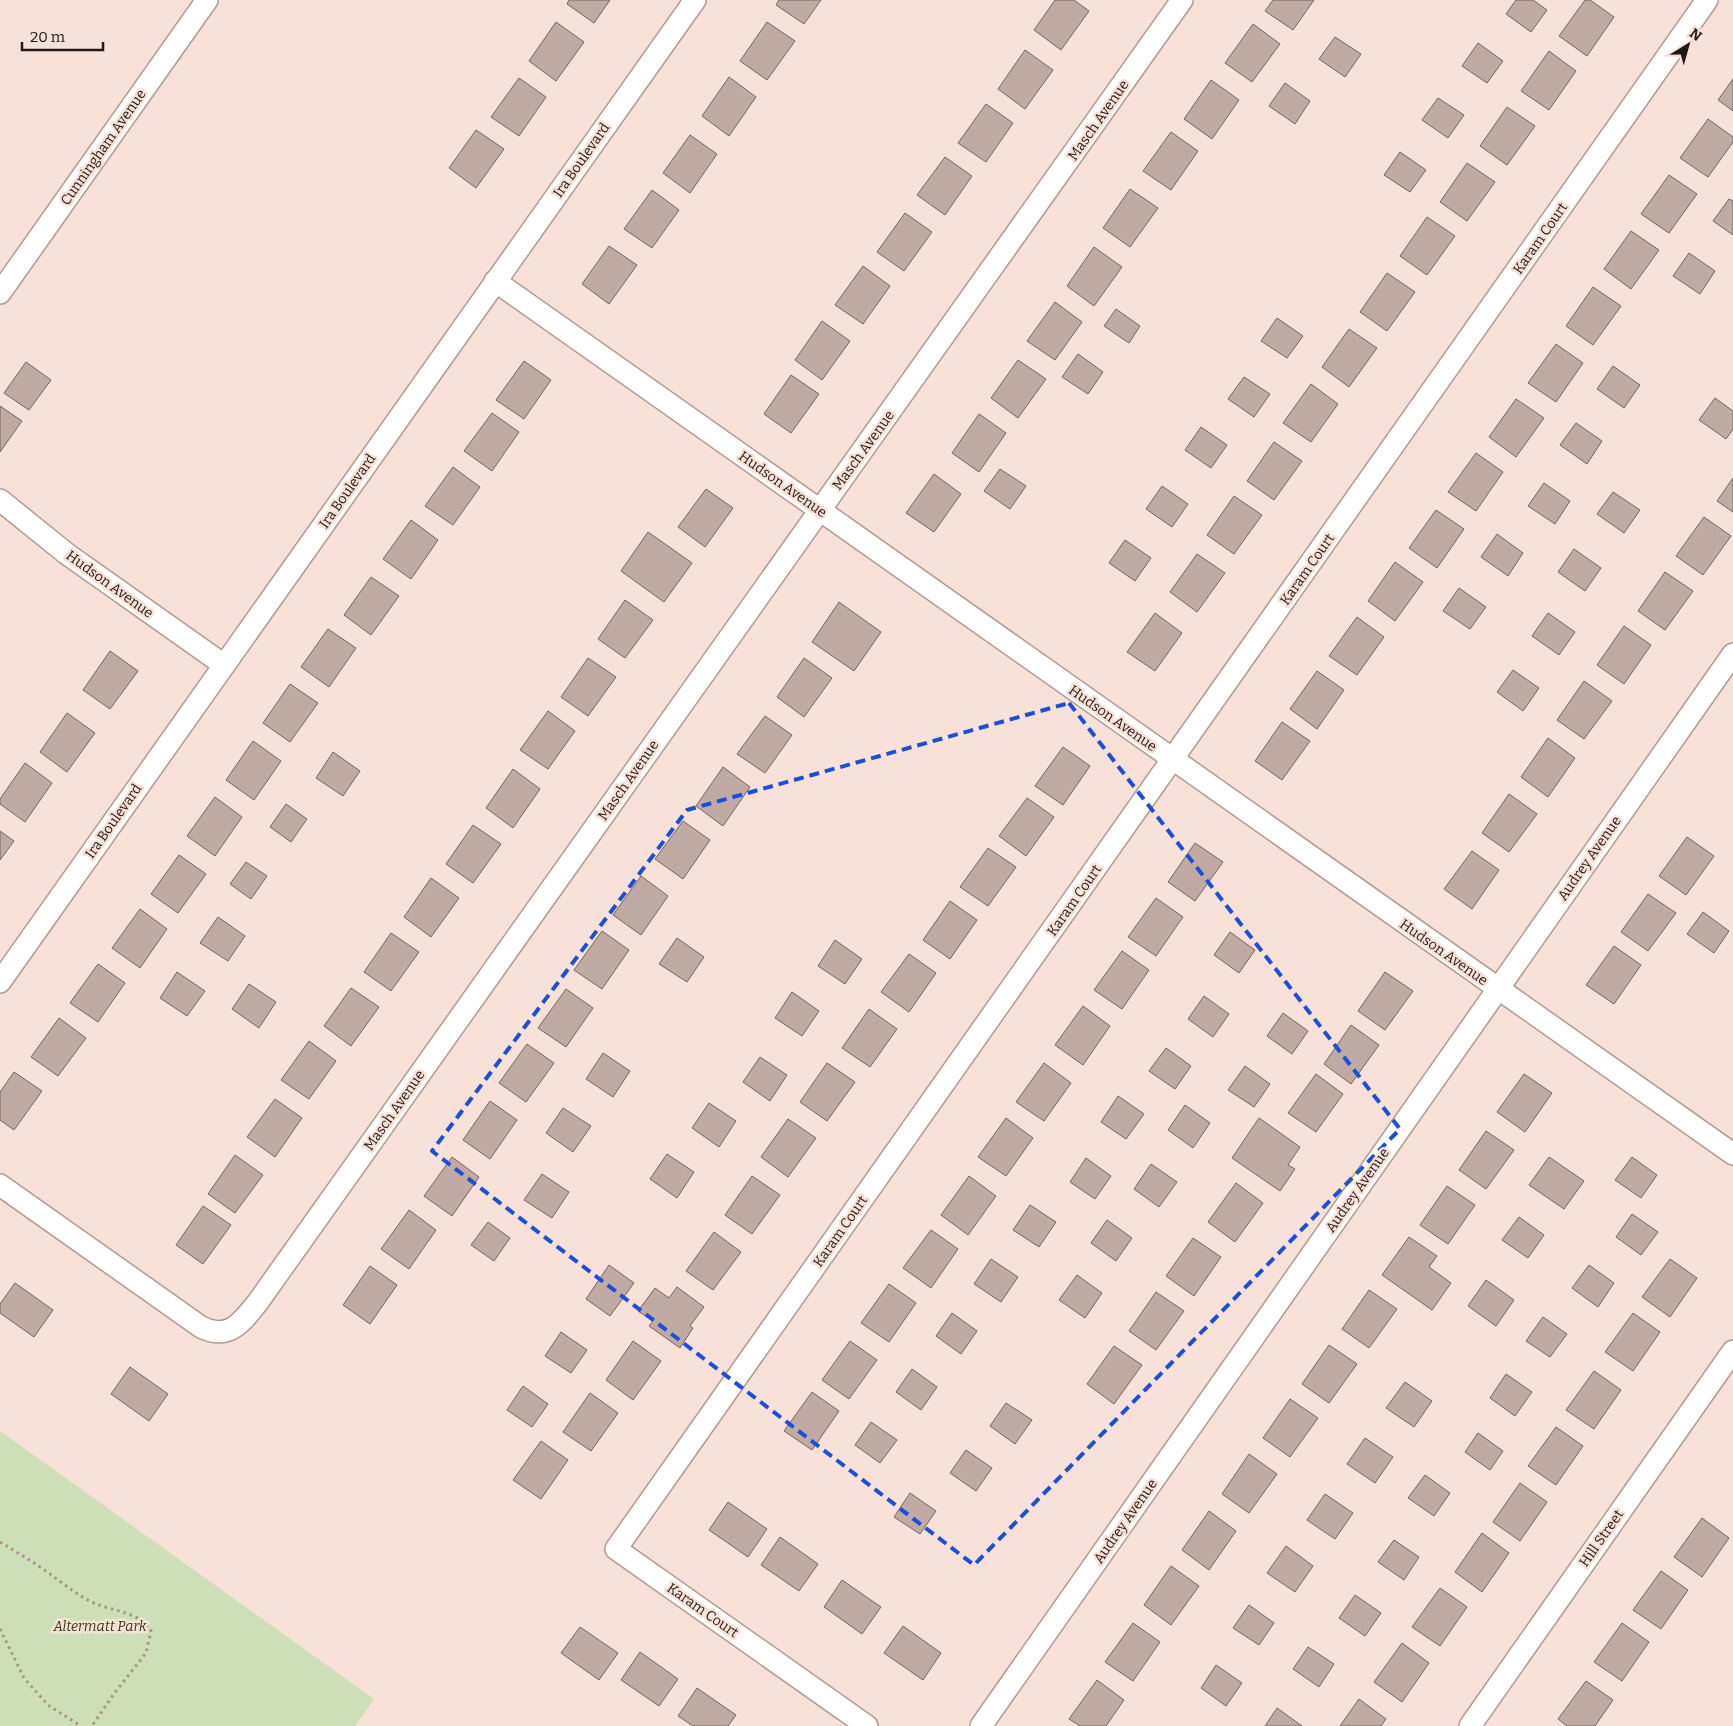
<svg xmlns="http://www.w3.org/2000/svg" width="1733" height="1726" font-family="Bitter,serif">
	<rect width="100%" height="100%" fill="#f8e1d8"/>
	<path fill="#cedfb7" d="M0 1431 374 1699 355 1726H0Z"/>
	<g fill="#c0aaa3" stroke="#78635d">
		<path d="M569 0H610L594 23 567 4Z"/>
		<path d="M779 0H821L804 24 776 5Z"/>
		<path d="M1055 0H1074L1089 11 1061 50 1034 30Z"/>
		<path d="M1273 0H1314L1293 30 1265 11Z"/>
		<path d="M1516 0H1533L1547 10 1531 32 1506 14Z"/>
		<path d="M1585 0H1590L1614 17 1587 56 1559 36Z"/>
		<path d="M556 22 584 42 556 81 529 61Z"/>
		<path d="M767 22 795 41 767 80 740 61Z"/>
		<path d="M1253 24 1280 44 1252 82 1225 63Z"/>
		<path d="M1335 37 1361 54 1345 77 1319 59Z"/>
		<path d="M1478 43 1503 61 1487 83 1462 66Z"/>
		<path d="M1025 50 1053 70 1025 109 998 89Z"/>
		<path d="M1549 51 1576 71 1549 110 1521 91Z"/>
		<path d="M729 77 756 97 729 136 702 116Z"/>
		<path d="M519 78 546 97 519 136 491 117Z"/>
		<path d="M1733 79V111L1718 100Z"/>
		<path d="M1211 80 1239 100 1212 139 1184 119Z"/>
		<path d="M1285 83 1310 101 1295 124 1269 106Z"/>
		<path d="M1438 98 1464 115 1448 138 1422 120Z"/>
		<path d="M986 104 1013 123 986 162 958 143Z"/>
		<path d="M1507 107 1535 126 1507 165 1480 146Z"/>
		<path d="M1708 119 1733 137V142L1708 177 1680 158Z"/>
		<path d="M476 130 504 149 476 188 449 168Z"/>
		<path d="M1171 132 1198 151 1171 190 1143 171Z"/>
		<path d="M690 135 717 154 690 193 663 173Z"/>
		<path d="M1400 152 1426 170 1410 192 1384 175Z"/>
		<path d="M945 157 972 176 945 215 917 195Z"/>
		<path d="M1467 163 1495 182 1467 221 1440 202Z"/>
		<path d="M1669 175 1697 194 1669 233 1641 214Z"/>
		<path d="M1130 189 1158 208 1130 247 1103 228Z"/>
		<path d="M652 190 679 210 652 248 624 229Z"/>
		<path d="M1729 199 1733 201V235L1713 221Z"/>
		<path d="M905 213 932 232 904 271 877 252Z"/>
		<path d="M1427 217 1455 236 1427 275 1400 256Z"/>
		<path d="M1631 231 1659 250 1631 289 1604 269Z"/>
		<path d="M609 246 637 265 609 304 582 284Z"/>
		<path d="M1094 247 1122 267 1094 306 1067 286Z"/>
		<path d="M1689 253 1715 271 1700 294 1673 276Z"/>
		<path d="M863 266 890 286 863 324 835 305Z"/>
		<path d="M1387 273 1415 292 1387 331 1360 312Z"/>
		<path d="M1593 287 1621 306 1593 345 1566 326Z"/>
		<path d="M1055 302 1082 322 1055 360 1027 341Z"/>
		<path d="M1116 309 1140 326 1129 343 1104 326Z"/>
		<path d="M1277 318 1303 336 1287 358 1261 341Z"/>
		<path d="M822 321 850 341 822 380 795 360Z"/>
		<path d="M1349 329 1377 348 1349 387 1322 367Z"/>
		<path d="M1556 344 1583 363 1556 402 1528 383Z"/>
		<path d="M1078 354 1103 372 1088 394 1062 377Z"/>
		<path d="M1018 360 1046 379 1018 418 991 398Z"/>
		<path d="M524 361 551 380 524 419 496 400Z"/>
		<path d="M26 362 51 380 29 410 4 393Z"/>
		<path d="M1613 366 1640 385 1624 408 1597 389Z"/>
		<path d="M791 375 819 394 791 433 764 414Z"/>
		<path d="M1244 377 1270 394 1254 417 1228 399Z"/>
		<path d="M1311 384 1338 404 1311 442 1283 423Z"/>
		<path d="M1715 398 1733 411V429L1726 439 1699 420Z"/>
		<path d="M1516 399 1544 418 1516 457 1489 437Z"/>
		<path d="M0 406 22 421 0 452Z"/>
		<path d="M492 413 519 432 492 471 464 451Z"/>
		<path d="M979 414 1006 433 979 472 952 453Z"/>
		<path d="M1576 423 1602 441 1587 464 1560 445Z"/>
		<path d="M1201 427 1227 445 1211 468 1185 450Z"/>
		<path d="M1274 442 1302 461 1274 500 1247 481Z"/>
		<path d="M1476 453 1503 472 1476 511 1448 492Z"/>
		<path d="M453 467 480 487 453 525 425 506Z"/>
		<path d="M1000 469 1026 486 1010 509 984 491Z"/>
		<path d="M934 474 961 494 934 532 906 513Z"/>
		<path d="M1733 478V512L1717 501Z"/>
		<path d="M1544 483 1570 501 1555 524 1528 506Z"/>
		<path d="M1162 486 1188 504 1172 527 1146 509Z"/>
		<path d="M706 489 733 508 705 547 678 527Z"/>
		<path d="M1613 492 1640 510 1624 533 1597 514Z"/>
		<path d="M1234 496 1262 515 1234 554 1207 535Z"/>
		<path d="M1436 510 1464 529 1437 568 1409 548Z"/>
		<path d="M1704 517 1731 536 1703 575 1676 556Z"/>
		<path d="M411 520 438 540 411 579 383 559Z"/>
		<path d="M648 532 692 563 664 602 621 571Z"/>
		<path d="M1497 534 1523 553 1508 576 1481 557Z"/>
		<path d="M1125 540 1151 558 1135 581 1109 563Z"/>
		<path d="M1574 549 1601 568 1585 591 1558 572Z"/>
		<path d="M1197 554 1225 573 1197 612 1170 592Z"/>
		<path d="M1395 562 1423 582 1395 621 1368 601Z"/>
		<path d="M1665 572 1693 591 1665 630 1638 611Z"/>
		<path d="M371 577 399 596 371 635 344 615Z"/>
		<path d="M1459 588 1486 607 1470 629 1443 611Z"/>
		<path d="M625 600 653 620 625 658 598 639Z"/>
		<path d="M839 602 881 632 854 671 812 642Z"/>
		<path d="M1155 613 1182 633 1155 671 1127 652Z"/>
		<path d="M1548 613 1575 632 1559 655 1532 636Z"/>
		<path d="M1357 617 1384 637 1357 675 1329 656Z"/>
		<path d="M1624 626 1651 645 1624 684 1597 665Z"/>
		<path d="M328 629 356 648 329 687 301 667Z"/>
		<path d="M110 651 138 671 110 709 83 690Z"/>
		<path d="M588 658 616 677 588 716 561 697Z"/>
		<path d="M804 658 832 678 804 717 777 697Z"/>
		<path d="M1513 670 1539 688 1523 711 1497 692Z"/>
		<path d="M1317 671 1344 690 1317 729 1290 709Z"/>
		<path d="M1584 681 1612 701 1584 739 1557 720Z"/>
		<path d="M290 684 318 703 290 742 263 723Z"/>
		<path d="M548 711 575 731 548 769 520 750Z"/>
		<path d="M67 713 95 733 67 772 40 752Z"/>
		<path d="M765 716 792 735 765 773 737 754Z"/>
		<path d="M1282 722 1310 741 1282 780 1255 761Z"/>
		<path d="M1548 738 1575 758 1548 797 1521 777Z"/>
		<path d="M253 741 281 761 254 800 226 780Z"/>
		<path d="M1063 747 1090 766 1063 805 1035 786Z"/>
		<path d="M333 752 360 771 343 796 316 778Z"/>
		<path d="M25 763 52 783 25 822 0 804V799Z"/>
		<path d="M723 767 750 787 723 826 696 806Z"/>
		<path d="M513 769 540 789 513 828 486 808Z"/>
		<path d="M1509 794 1537 814 1509 852 1482 833Z"/>
		<path d="M215 797 242 817 215 856 187 836Z"/>
		<path d="M1027 798 1054 817 1026 856 999 836Z"/>
		<path d="M286 804 307 819 291 842 270 827Z"/>
		<path d="M683 821 710 840 683 879 655 859Z"/>
		<path d="M473 825 501 844 473 883 446 864Z"/>
		<path d="M0 831 14 841 0 860Z"/>
		<path d="M1687 837 1714 856 1686 895 1659 876Z"/>
		<path d="M1195 843 1223 862 1195 901 1168 882Z"/>
		<path d="M988 848 1016 867 988 906 960 887Z"/>
		<path d="M1472 851 1499 870 1472 909 1444 889Z"/>
		<path d="M179 855 206 874 178 913 151 894Z"/>
		<path d="M246 862 267 876 251 899 230 884Z"/>
		<path d="M641 876 668 896 641 935 613 915Z"/>
		<path d="M431 878 459 898 431 937 404 917Z"/>
		<path d="M1648 894 1676 913 1648 951 1621 932Z"/>
		<path d="M1156 898 1183 917 1156 956 1128 937Z"/>
		<path d="M950 901 977 920 950 959 923 940Z"/>
		<path d="M140 909 167 929 140 968 112 948Z"/>
		<path d="M1703 912 1729 931 1714 953 1687 934Z"/>
		<path d="M218 917 245 936 228 961 200 943Z"/>
		<path d="M602 931 629 950 602 989 574 970Z"/>
		<path d="M1230 932 1255 950 1239 973 1214 955Z"/>
		<path d="M391 933 419 952 391 991 364 972Z"/>
		<path d="M677 938 704 957 687 982 659 964Z"/>
		<path d="M835 940 862 959 845 984 818 966Z"/>
		<path d="M1614 946 1641 965 1614 1004 1586 985Z"/>
		<path d="M1122 951 1149 970 1122 1009 1094 990Z"/>
		<path d="M909 954 936 973 909 1012 881 992Z"/>
		<path d="M98 964 125 983 98 1022 70 1003Z"/>
		<path d="M177 972 205 991 187 1016 160 998Z"/>
		<path d="M1385 972 1413 991 1385 1030 1358 1011Z"/>
		<path d="M249 984 276 1002 259 1028 232 1009Z"/>
		<path d="M351 988 379 1007 351 1046 324 1026Z"/>
		<path d="M566 989 593 1008 566 1047 538 1028Z"/>
		<path d="M792 992 819 1011 802 1036 775 1018Z"/>
		<path d="M1204 996 1229 1014 1213 1037 1188 1019Z"/>
		<path d="M1083 1006 1110 1026 1083 1065 1055 1045Z"/>
		<path d="M869 1009 897 1029 870 1067 842 1048Z"/>
		<path d="M1283 1013 1308 1031 1292 1054 1267 1036Z"/>
		<path d="M59 1018 86 1038 58 1076 31 1057Z"/>
		<path d="M1351 1025 1379 1045 1351 1084 1324 1064Z"/>
		<path d="M309 1041 336 1061 309 1099 281 1080Z"/>
		<path d="M527 1044 554 1063 526 1102 499 1083Z"/>
		<path d="M1166 1048 1191 1066 1175 1089 1149 1071Z"/>
		<path d="M603 1053 630 1071 613 1097 586 1079Z"/>
		<path d="M760 1057 787 1075 770 1101 743 1082Z"/>
		<path d="M827 1063 855 1082 827 1121 800 1102Z"/>
		<path d="M1044 1063 1071 1083 1044 1121 1016 1102Z"/>
		<path d="M1245 1066 1270 1084 1254 1107 1228 1090Z"/>
		<path d="M14 1072 42 1091 14 1130 0 1120V1092Z"/>
		<path d="M1316 1074 1343 1094 1316 1132 1288 1113Z"/>
		<path d="M1524 1074 1552 1093 1525 1132 1497 1112Z"/>
		<path d="M1118 1096 1144 1114 1126 1139 1101 1122Z"/>
		<path d="M275 1099 302 1118 275 1157 247 1137Z"/>
		<path d="M490 1101 517 1120 490 1159 463 1140Z"/>
		<path d="M709 1103 736 1121 719 1147 692 1128Z"/>
		<path d="M1185 1105 1210 1123 1193 1148 1168 1130Z"/>
		<path d="M563 1108 591 1126 573 1152 546 1133Z"/>
		<path d="M1006 1118 1033 1138 1006 1176 978 1157Z"/>
		<path d="M1259 1118 1300 1147 1288 1165 1295 1169 1280 1191 1232 1158Z"/>
		<path d="M788 1119 816 1138 788 1177 761 1157Z"/>
		<path d="M1486 1131 1514 1150 1486 1189 1459 1170Z"/>
		<path d="M667 1154 694 1172 677 1198 650 1179Z"/>
		<path d="M235 1155 263 1175 235 1213 208 1194Z"/>
		<path d="M452 1157 479 1177 452 1216 424 1196Z"/>
		<path d="M1549 1157 1584 1181 1564 1209 1529 1185Z"/>
		<path d="M1632 1157 1657 1175 1641 1198 1615 1180Z"/>
		<path d="M1086 1158 1111 1176 1095 1199 1070 1182Z"/>
		<path d="M1151 1164 1177 1182 1159 1207 1134 1189Z"/>
		<path d="M542 1174 569 1192 552 1218 524 1200Z"/>
		<path d="M752 1176 780 1195 752 1234 725 1215Z"/>
		<path d="M969 1176 996 1196 968 1235 941 1215Z"/>
		<path d="M1236 1183 1263 1203 1235 1242 1208 1222Z"/>
		<path d="M1447 1186 1475 1205 1448 1244 1420 1225Z"/>
		<path d="M1030 1205 1056 1222 1039 1247 1013 1230Z"/>
		<path d="M203 1206 231 1225 203 1264 176 1245Z"/>
		<path d="M409 1210 436 1230 409 1269 381 1249Z"/>
		<path d="M1632 1214 1658 1232 1641 1255 1616 1237Z"/>
		<path d="M1519 1217 1544 1235 1528 1258 1502 1240Z"/>
		<path d="M1107 1220 1132 1238 1116 1261 1091 1243Z"/>
		<path d="M488 1222 510 1238 494 1261 471 1245Z"/>
		<path d="M931 1230 958 1249 931 1288 903 1268Z"/>
		<path d="M714 1232 741 1252 713 1290 686 1271Z"/>
		<path d="M1409 1237 1437 1256 1429 1267 1451 1283 1432 1310 1382 1275Z"/>
		<path d="M1193 1238 1221 1257 1194 1296 1166 1276Z"/>
		<path d="M991 1259 1018 1277 1001 1302 974 1284Z"/>
		<path d="M1670 1259 1697 1278 1670 1317 1642 1297Z"/>
		<path d="M609 1265 634 1283 610 1316 586 1299Z"/>
		<path d="M1589 1265 1614 1283 1598 1307 1572 1288Z"/>
		<path d="M370 1266 397 1285 370 1324 343 1305Z"/>
		<path d="M1077 1275 1102 1293 1085 1318 1059 1300Z"/>
		<path d="M1486 1280 1514 1300 1496 1326 1468 1306Z"/>
		<path d="M15 1283 53 1310 34 1337 0 1313V1304Z"/>
		<path d="M889 1284 916 1303 889 1342 861 1323Z"/>
		<path d="M677 1287 704 1307 690 1326 693 1328 680 1348 649 1326 653 1321 638 1311 655 1288 669 1298Z"/>
		<path d="M1369 1290 1397 1309 1369 1348 1342 1329Z"/>
		<path d="M1156 1292 1184 1311 1156 1350 1129 1331Z"/>
		<path d="M952 1313 977 1331 961 1354 936 1336Z"/>
		<path d="M1633 1313 1660 1332 1633 1371 1605 1352Z"/>
		<path d="M1543 1317 1567 1334 1550 1357 1526 1341Z"/>
		<path d="M561 1332 587 1350 571 1373 545 1356Z"/>
		<path d="M633 1341 661 1361 633 1400 606 1380Z"/>
		<path d="M850 1341 877 1360 849 1399 822 1380Z"/>
		<path d="M1329 1345 1357 1364 1329 1403 1302 1384Z"/>
		<path d="M1114 1346 1142 1365 1114 1404 1087 1384Z"/>
		<path d="M130 1367 168 1394 149 1421 111 1394Z"/>
		<path d="M912 1369 937 1387 921 1410 896 1392Z"/>
		<path d="M1594 1371 1621 1390 1594 1429 1566 1410Z"/>
		<path d="M1506 1374 1532 1392 1515 1416 1490 1398Z"/>
		<path d="M1405 1382 1432 1401 1414 1427 1386 1408Z"/>
		<path d="M523 1386 548 1404 532 1427 507 1410Z"/>
		<path d="M812 1392 839 1411 812 1450 784 1431Z"/>
		<path d="M590 1393 618 1413 591 1451 563 1432Z"/>
		<path d="M1290 1399 1318 1418 1290 1457 1263 1438Z"/>
		<path d="M1006 1403 1032 1420 1015 1444 990 1426Z"/>
		<path d="M871 1422 897 1440 880 1463 855 1445Z"/>
		<path d="M1556 1427 1583 1446 1556 1485 1528 1466Z"/>
		<path d="M1478 1433 1503 1451 1490 1470 1465 1452Z"/>
		<path d="M1365 1438 1393 1457 1375 1483 1347 1464Z"/>
		<path d="M541 1441 568 1460 541 1499 513 1480Z"/>
		<path d="M966 1450 992 1468 976 1491 950 1473Z"/>
		<path d="M1249 1454 1277 1474 1249 1513 1222 1494Z"/>
		<path d="M1425 1475 1450 1493 1434 1516 1408 1498Z"/>
		<path d="M1520 1483 1547 1502 1520 1541 1493 1522Z"/>
		<path d="M910 1493 936 1511 920 1534 894 1517Z"/>
		<path d="M1325 1494 1353 1513 1335 1539 1307 1520Z"/>
		<path d="M728 1502 767 1529 748 1557 709 1530Z"/>
		<path d="M1209 1511 1236 1531 1209 1570 1182 1550Z"/>
		<path d="M1702 1518 1729 1538 1702 1577 1674 1557Z"/>
		<path d="M1482 1533 1509 1553 1482 1592 1455 1572Z"/>
		<path d="M780 1537 818 1564 799 1591 761 1565Z"/>
		<path d="M1394 1540 1419 1557 1404 1580 1378 1562Z"/>
		<path d="M1286 1546 1313 1566 1295 1592 1267 1573Z"/>
		<path d="M1171 1566 1199 1586 1171 1625 1144 1605Z"/>
		<path d="M1661 1571 1688 1590 1661 1629 1633 1610Z"/>
		<path d="M842 1580 881 1607 862 1634 824 1607Z"/>
		<path d="M1440 1588 1467 1607 1440 1646 1412 1627Z"/>
		<path d="M1355 1595 1381 1613 1365 1636 1339 1618Z"/>
		<path d="M1249 1605 1274 1623 1259 1645 1233 1628Z"/>
		<path d="M1133 1623 1160 1642 1133 1681 1105 1662Z"/>
		<path d="M1622 1623 1649 1642 1622 1681 1594 1662Z"/>
		<path d="M903 1626 941 1653 923 1680 884 1653Z"/>
		<path d="M580 1627 618 1653 599 1680 561 1653Z"/>
		<path d="M1402 1643 1429 1663 1402 1702 1374 1682Z"/>
		<path d="M1308 1647 1334 1664 1319 1687 1293 1669Z"/>
		<path d="M640 1652 678 1679 659 1706 621 1680Z"/>
		<path d="M1216 1665 1242 1683 1226 1706 1201 1688Z"/>
		<path d="M1097 1680 1124 1700 1106 1726H1080L1069 1719Z"/>
		<path d="M1586 1681 1613 1700 1595 1726H1567L1558 1719Z"/>
		<path d="M697 1688 736 1715 728 1726H693L678 1716Z"/>
		<path d="M1359 1699 1386 1719 1381 1726H1340Z"/>
		<path d="M1277 1708 1302 1726H1265Z"/>
	</g>
	<g fill="none" stroke-linecap="round" stroke-linejoin="round">
		<defs>
			<g id="street">
				<path d="M495 281 1733 1154"/>
				<path d="M0 293 207 0"/>
				<path d="M0 500 67 554 224 665"/>
				<path d="M0 982 695 0"/>
				<path d="M0 1185 201 1327C229 1341 242 1322 258 1302L1182 0"/>
				<path d="M867 1726 616 1549 1707 0"/>
				<path d="M981 1726 1733 654"/>
				<path d="M1470 1726 1733 1351"/>
			</g>
		</defs>
		<use href="#street" stroke="#b09b93" stroke-width="24"/>
		<g stroke="#a5938d" stroke-width="3" stroke-dasharray="2.5 4" stroke-linecap="butt">
			<path d="M0 1542C20 1554 40 1566 58 1580 70 1588 80 1597 94 1603 112 1611 140 1612 151 1631L146 1653 113 1695 92 1726"/>
			<path d="M0 1629 24 1678 48 1705 81 1726"/>
		</g>
		<use href="#street" stroke="#fff" stroke-width="21"/>
	</g>
	<path fill="none" stroke="#1d4ed8" stroke-width="4" stroke-dasharray="10 6" stroke-linejoin="round" d="M1069 703 1400 1129 974 1565 432 1151 687 810Z"/>
	<g text-anchor="middle" stroke-width="5" stroke-linejoin="round" paint-order="stroke">
		<g font-size="14" fill="#201815" stroke="#f8e1d8">
			<text transform="translate(1098 120) rotate(-55)" y="5">Masch Avenue</text>
			<text transform="translate(103 147) rotate(-55)" y="5">Cunningham Avenue</text>
			<text transform="translate(581 160) rotate(-55)" y="5">Ira Boulevard</text>
			<text transform="translate(1540 238) rotate(-55)" y="5">Karam Court</text>
			<text transform="translate(863 450) rotate(-54)" y="5">Masch Avenue</text>
			<text transform="translate(783 484) rotate(35)" y="5">Hudson Avenue</text>
			<text transform="translate(347 491) rotate(-55)" y="5">Ira Boulevard</text>
			<text transform="translate(1307 569) rotate(-55)" y="5">Karam Court</text>
			<text transform="translate(110 584) rotate(36)" y="5">Hudson Avenue</text>
			<text transform="translate(1113 718) rotate(35)" y="5">Hudson Avenue</text>
			<text transform="translate(628 780) rotate(-55)" y="5">Masch Avenue</text>
			<text transform="translate(113 821) rotate(-55)" y="5">Ira Boulevard</text>
			<text transform="translate(1589 858) rotate(-55)" y="5">Audrey Avenue</text>
			<text transform="translate(1074 900) rotate(-55)" y="5">Karam Court</text>
			<text transform="translate(1444 952) rotate(35)" y="5">Hudson Avenue</text>
			<text transform="translate(394 1110) rotate(-55)" y="5">Masch Avenue</text>
			<text transform="translate(1357 1190) rotate(-55)" y="5">Audrey Avenue</text>
			<text transform="translate(840 1231) rotate(-55)" y="5">Karam Court</text>
			<text transform="translate(1125 1521) rotate(-55)" y="5">Audrey Avenue</text>
			<text transform="translate(1601 1538) rotate(-55)" y="5">Hill Street</text>
			<text transform="translate(703 1610) rotate(35)" y="5">Karam Court</text>
		</g>
		<g font-size="14" font-style="italic" fill="#2d3e0e" stroke="#f8e1d8">
			<text x="100" y="1631">Altermatt Park</text>
		</g>
	</g>
	<g transform="translate(1688 45) rotate(37)" stroke="#f8e1d8" stroke-width="4" paint-order="stroke">
	<path d="M0-4L9 19L0 12L-9 19Z" fill="#201815"/>
	<text y="-8" font-size="14" font-weight="bold" text-anchor="middle" fill="#201815">N</text>
	</g>
	<path d="M22 42v8h81v-8" fill="none" stroke="#201815" stroke-width="2.5"/>
	<text x="30" y="42" font-size="15" fill="#201815" stroke="#f8e1d8" stroke-width="4" paint-order="stroke">20 m</text>
</svg>
